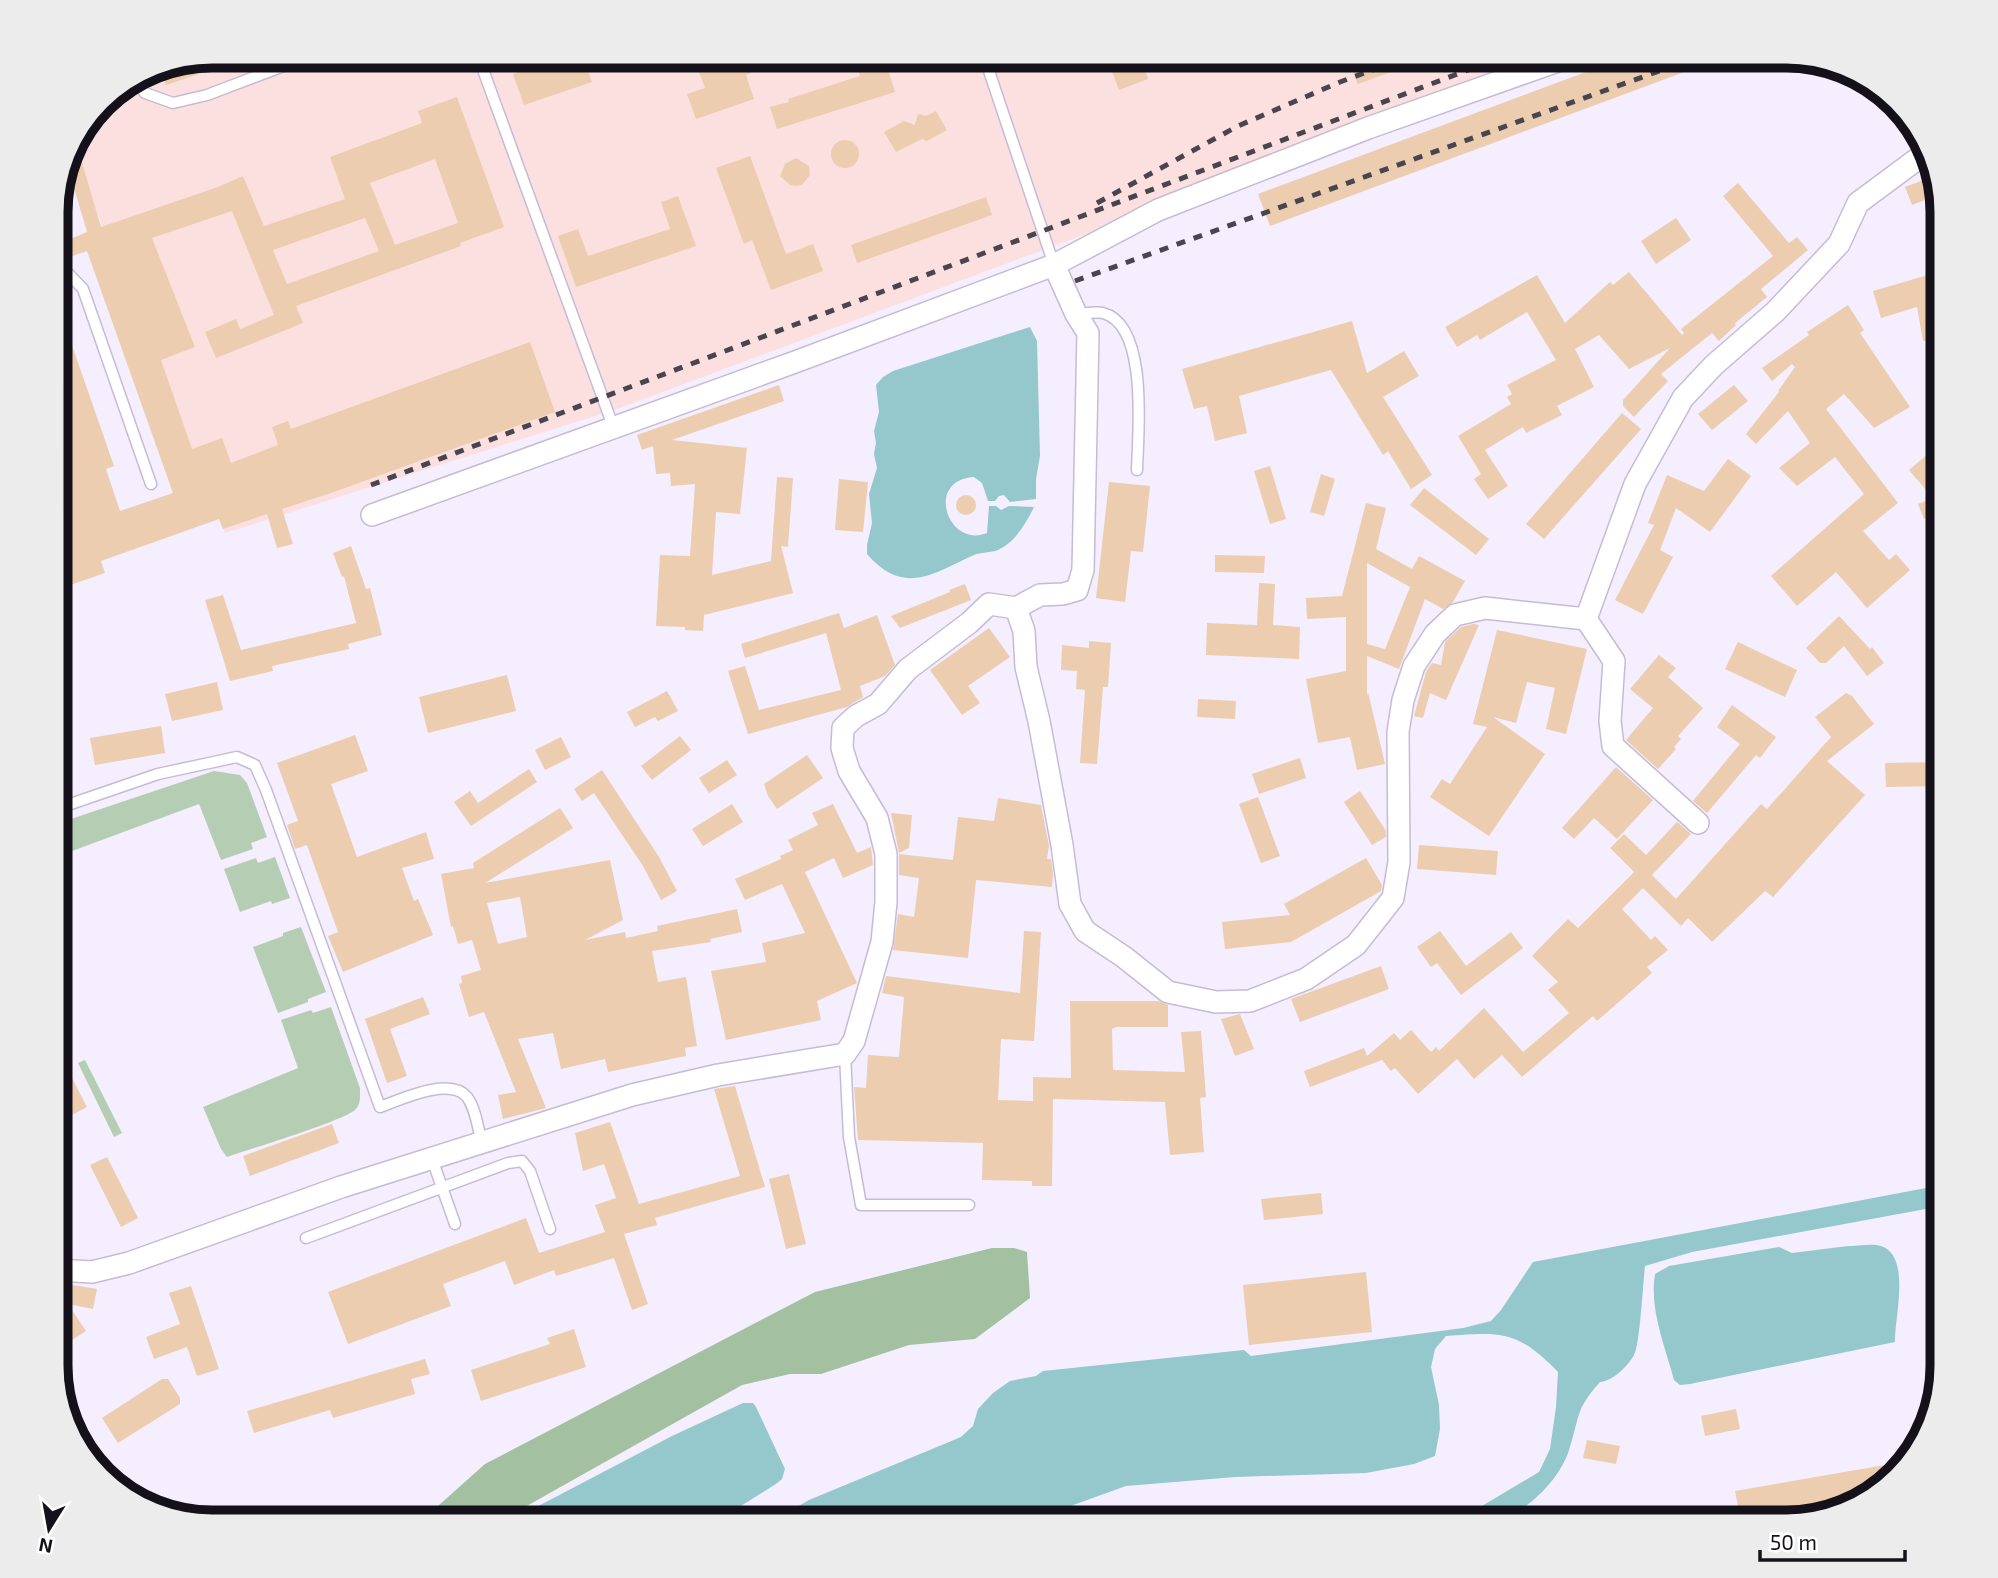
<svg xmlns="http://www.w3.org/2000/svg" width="1998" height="1578" font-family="'Exo 2',sans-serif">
	<rect width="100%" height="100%" fill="#f4eefe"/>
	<path fill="#fbe0df" d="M212 56H1563L617 409 225 533 71 148 72 143 109 95 153 68Z"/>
	<g fill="#b5ceb3">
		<path d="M214 771 240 775 247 783 267 837 251 843 253 849 221 860 199 804 56 857V824Z"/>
		<path d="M275 857 290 898 272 904 271 901 240 912 224 869 256 858 258 863Z"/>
		<path d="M301 927 326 992 308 999V1002L278 1013 253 947 283 936V933Z"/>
		<path d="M331 1007 360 1088C360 1095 361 1103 356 1109 347 1120 247 1150 227 1157L221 1149 203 1107 298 1068 281 1020 311 1010 313 1013Z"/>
		<path d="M85 1060 122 1133 114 1137 78 1063Z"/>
	</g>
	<path fill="#a3c0a1" d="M992 1248H1014L1027 1252 1030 1298 975 1339 909 1345 821 1374H790L742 1385 516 1512 506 1522H420L485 1464 815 1292Z"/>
	<g fill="#94c8cd">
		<path d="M1030 327 1037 341 1040 456 1036 479V499L1010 502 1004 495 999 496 995 501H988L982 483 974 477C924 480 948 549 987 533L989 506H996L1001 510 1009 506 1034 507C1026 523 1014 545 995 551 988 553 981 552 974 555 934 573 904 597 867 554V545L872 523 869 494 877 468 874 454 876 443 874 431 879 412 876 385 883 377 893 371Z"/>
		<path d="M1942 1185V1206L1692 1252 1645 1266C1643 1282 1640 1345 1634 1355 1628 1366 1613 1381 1600 1382 1575 1410 1580 1416 1569 1450 1560 1479 1528 1511 1498 1521 1487 1525 1468 1522 1455 1522L1539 1472 1550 1449 1556 1407 1558 1372C1517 1330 1502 1332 1446 1336L1435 1349 1431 1367 1439 1405 1440 1429 1435 1456 1414 1464 1366 1473 1235 1477 1126 1486 1065 1508 1034 1510 1006 1506 987 1509 973 1522H771L809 1500 961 1437 973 1426 978 1409 993 1393 1010 1381 1036 1376 1043 1371 1244 1350 1251 1356 1463 1328 1491 1321 1501 1310 1533 1262Z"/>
		<path d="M1848 1246C1857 1246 1872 1243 1881 1246 1912 1256 1894 1319 1895 1342L1690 1384 1680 1385 1674 1380C1665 1346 1649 1309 1655 1274L1669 1266 1779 1247 1792 1253Z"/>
		<path d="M743 1403H753L756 1407 785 1469 782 1479 776 1484 715 1522H518L525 1513 672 1436Z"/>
	</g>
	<g fill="#edcdaf" fill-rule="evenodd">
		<path d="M212 56H237L238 61 166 85 159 66Z"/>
		<path d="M566 56H583L592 82 524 105 513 74Z"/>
		<path d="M720 56H745L751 73 746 75 754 99 696 119 687 94 705 88 696 64Z"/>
		<path d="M854 56H884L895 92 777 129 770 107 789 102 788 99 860 76Z"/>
		<path d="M1120 56H1140L1148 79 1119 90 1108 61Z"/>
		<path d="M1347 56H1430V58L1358 84Z"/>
		<path d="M1629 56 1722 58 1270 226 1258 194Z"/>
		<path d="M457 97 504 227 460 243 461 246 296 306 303 323 216 358 205 332 236 319 240 329 274 315 232 211 152 238 195 347 161 360 192 449 222 438 231 463 278 445 272 427 288 421 291 429 530 342 555 412 331 493 282 509 293 544 277 548 267 514 223 529 219 519 101 561 105 573 56 590V308H59L114 466 106 469 120 511 173 493 87 251 67 258 61 247 56 245 87 232 67 164 68 159 80 156 101 227 218 187 243 176 264 226 345 199 330 157 422 123 418 111ZM435 159 458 223 395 245 370 183ZM365 218 379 251 287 284 273 250Z"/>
		<path d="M936 111 947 130 927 141 922 139 896 152 884 132 904 121 915 125 918 114 926 116Z"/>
		<circle cx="845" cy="154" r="14"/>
		<path d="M750 156 786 254 813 244 823 271 771 290 752 240 744 244 716 168Z"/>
		<path d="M796 158 809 166 810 175 802 185 796 186 790 185 780 176 785 164Z"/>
		<path d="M1934 176 1938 195 1912 205 1905 187Z"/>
		<path d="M1738 183 1789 243 1797 237 1808 250 1761 289 1767 297 1735 323 1736 325 1719 341 1712 333 1661 374 1668 381 1634 417 1623 406V400L1670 348 1629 369 1599 335 1575 349 1594 387 1557 406 1562 415 1526 433 1523 427 1485 450 1508 486 1488 499 1474 479 1481 474 1458 436 1511 404 1507 397 1512 394 1507 385 1556 360 1527 312 1480 340 1477 335 1457 347 1445 327 1537 275 1565 323 1610 282 1613 285 1629 272 1682 335 1684 333 1681 329 1773 256 1723 196Z"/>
		<path d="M678 196 696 246 576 287 558 236 578 229 588 256 670 229 661 202Z"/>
		<path d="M986 197 992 215 857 263 851 245Z"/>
		<path d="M1676 218 1691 240 1656 264 1641 241Z"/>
		<path d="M1942 271V338L1923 341 1917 307 1881 318 1873 291Z"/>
		<path d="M1848 305 1864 330 1860 333 1910 407 1874 428 1844 394 1826 409 1898 503 1863 531 1889 560 1896 554 1910 570 1867 608 1836 572 1797 606 1771 576 1864 494 1835 457 1797 486 1779 468 1810 443 1788 411 1756 444 1746 434 1779 392 1778 391 1795 367 1792 364 1772 381 1762 368 1809 335 1807 332Z"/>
		<path d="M1352 321 1367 373 1404 351 1419 376 1383 397 1432 475 1411 489 1388 451 1383 455 1331 370 1239 396 1247 433 1215 441 1207 406 1194 409 1182 369Z"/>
		<path d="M779 385 784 401 672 440 747 448 740 514 716 512 712 575 771 561 777 477 793 478 788 547 781 546 793 593 704 615 703 631 685 630V627L656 626 660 555 690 556 695 484 671 486 670 473 656 474 653 446 642 450 637 435Z"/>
		<path d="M1734 385 1748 401 1712 430 1698 414Z"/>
		<path d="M1622 413 1641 429 1544 539 1526 524Z"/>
		<path d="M1942 442V511L1924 519 1918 504 1933 498 1909 470Z"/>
		<path d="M1728 459 1751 476 1710 532 1676 508 1660 550 1673 557 1643 614 1615 600 1654 525 1648 523 1667 475 1704 491Z"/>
		<path d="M1270 466 1286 519 1270 524 1254 471Z"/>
		<path d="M1321 474 1335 479 1324 516 1310 512Z"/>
		<path d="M839 479 868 482 863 532 835 530Z"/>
		<path d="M1109 482 1150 486 1143 552 1131 551 1125 602 1096 598Z"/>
		<path d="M1424 488 1489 539 1476 555 1410 505Z"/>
		<circle cx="966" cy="505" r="10"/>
		<path d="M1366 503 1386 508 1376 549 1412 569 1419 556 1465 581 1453 602 1443 609 1425 599 1399 669 1367 656V696L1368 692 1385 764 1357 770 1350 737 1318 743 1306 679 1346 671V617L1307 619 1306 598 1342 596ZM1367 563 1410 587 1385 649 1367 644Z"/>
		<path d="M351 546 366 589 370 588 382 635 348 644 349 649 272 666 273 671 230 681 205 600 223 595 241 650 356 623 344 576 342 577 333 553Z"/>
		<path d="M1215 555 1265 556 1264 573 1215 572Z"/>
		<path d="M1259 583 1275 584 1273 625 1300 627 1299 659 1206 655 1207 623 1257 625Z"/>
		<path d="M965 584 971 600 900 628 891 616 950 592 949 590Z"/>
		<path d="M839 613 844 628 877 615 895 665 885 676 860 686 863 697 847 707 748 734 728 671 745 666 759 710 841 690 826 633 745 658 741 644Z"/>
		<path d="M1839 616 1870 649 1872 647 1884 663 1867 676 1844 646 1826 663H1820L1806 648Z"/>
		<path d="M1473 624 1479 625 1446 700 1430 693 1423 718 1414 716 1426 672 1432 663 1441 665 1445 642 1461 627Z"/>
		<path d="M989 628 1010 657 968 686 980 703 962 715 930 670Z"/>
		<path d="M1497 630 1587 649 1566 734 1546 729 1555 688 1527 682 1516 723 1493 717 1545 754 1489 836 1430 797 1442 779 1450 784 1487 727 1473 724Z"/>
		<path d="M1089 641 1111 643 1108 687H1103L1097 764 1080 763 1085 690 1076 689 1077 671 1061 670 1062 645 1089 648Z"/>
		<path d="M1738 642 1797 670 1785 697 1725 669Z"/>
		<path d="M1659 655 1676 668 1668 677 1703 708 1678 736 1681 739 1674 747 1676 749 1658 769 1626 740 1653 708 1630 689Z"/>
		<path d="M507 675 516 711 428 733 419 697Z"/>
		<path d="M217 682 223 710 172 721 165 694Z"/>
		<path d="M667 691 678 711 658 721 655 717 635 727 627 712Z"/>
		<path d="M1846 693 1852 696 1874 724 1827 761 1865 795 1773 897 1765 891 1712 942 1688 918 1681 926 1643 888 1622 909 1651 940 1655 936 1668 950 1647 967 1652 973 1597 1021 1593 1016 1522 1077 1502 1055 1474 1079 1457 1059 1418 1094 1395 1068 1391 1071 1382 1060 1310 1087 1304 1071 1364 1048 1367 1056 1394 1033 1400 1040 1411 1030 1431 1052 1436 1047 1439 1051 1484 1008 1523 1052 1569 1013 1548 990 1558 982 1532 956 1568 919 1578 928 1634 872 1610 848 1624 834 1646 855 1677 822 1691 834 1652 875 1676 899 1761 804 1767 809 1831 737 1815 717Z"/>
		<path d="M1198 699 1236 701 1235 719 1197 717Z"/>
		<path d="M1732 705 1776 737 1760 758 1756 755 1707 813 1693 801 1740 744 1717 727Z"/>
		<path d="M161 726 165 753 95 765 90 738Z"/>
		<path d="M355 735 368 771 331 784 357 857 426 832 434 859 402 868 414 901 418 899 433 935 343 972 328 936 338 932 307 845 295 849 287 825 298 821 277 763Z"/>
		<path d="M680 736 691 750 652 780 641 766Z"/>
		<path d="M561 737 571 757 545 770 535 750Z"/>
		<path d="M807 755 823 778 777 809 768 796 764 784Z"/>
		<path d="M1300 758 1306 778 1259 794 1252 774Z"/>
		<path d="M727 760 737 775 709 793 699 778Z"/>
		<path d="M1938 762 1939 786 1886 787 1885 763Z"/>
		<path d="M1616 767 1653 800 1617 839 1594 818 1574 839 1562 828Z"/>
		<path d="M529 769 537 782 471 826 454 802 470 791 478 803Z"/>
		<path d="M602 770 659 857 677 891 661 900 643 866 594 793 582 801 574 789Z"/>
		<path d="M1360 791 1386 831V837L1372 845 1344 802Z"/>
		<path d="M1258 797 1280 856 1261 863 1239 804Z"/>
		<path d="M998 798 1041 805 1049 846 1047 859H1051L1053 874 1052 887 976 880 968 958 893 950 898 914 914 917 919 878 899 875V854L953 860 958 817 994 821Z"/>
		<path d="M732 804 743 822 703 846 692 829Z"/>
		<path d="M833 804 857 853 871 847 873 865 843 878 834 858 805 872 857 983 817 1001 821 1020 726 1040 711 971 766 962 762 943 805 933 782 884 745 900 735 879 781 859 780 856 793 850 788 840 818 825 812 813Z"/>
		<path d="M560 808 573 828 485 883 610 860 623 920 585 940 625 932 626 938 658 931 657 926 737 909 742 932 710 939 711 942 652 951 658 982 686 977 697 1046 685 1048 686 1056 608 1072 605 1059 561 1069 553 1033 518 1039 546 1108 503 1119 498 1095 516 1092 484 1012 469 1017 459 984 462 983 461 976 481 970 472 940 458 944 453 926 451 927 441 874 474 868 473 863ZM520 897 527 937 498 944 487 903Z"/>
		<path d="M891 813 912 815 909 848 899 853Z"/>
		<path d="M1419 845 1498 851 1496 875 1417 869Z"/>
		<path d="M1366 858 1382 885 1381 891 1291 942 1225 949 1222 922 1290 915 1284 904Z"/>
		<path d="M1024 931 1041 932 1034 1041 1001 1039 998 1100 1033 1101V1077L1071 1078 1070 1001H1158L1168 1005V1027H1116L1112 1029 1113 1070 1185 1072 1181 1032 1201 1031 1206 1097 1200 1098 1204 1152 1170 1155 1165 1102 1053 1099 1052 1186H1032V1181L982 1180 983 1143 858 1140 854 1087 866 1088 868 1055 899 1057 904 997 882 993 886 976 1020 993Z"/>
		<path d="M1440 931 1466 966 1511 932 1523 948 1461 995 1437 963 1431 967 1417 947Z"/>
		<path d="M1381 966 1389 989 1300 1022 1291 999Z"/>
		<path d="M423 997 430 1014 390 1029 407 1076 387 1083 365 1019Z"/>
		<path d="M1240 1014 1254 1049 1235 1056 1221 1019Z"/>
		<path d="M56 1047 87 1107 70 1116 56 1090Z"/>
		<path d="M735 1086 765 1187 655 1218 657 1225 624 1234 648 1304 632 1310 614 1258 556 1276 554 1270 514 1285 505 1261 443 1284 451 1306 348 1344 328 1292 526 1218 539 1253 605 1232 595 1205 616 1198 604 1164 583 1171 575 1133 610 1122 639 1204 740 1176 714 1089Z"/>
		<path d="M332 1124 339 1143 250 1176 243 1156Z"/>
		<path d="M107 1157 138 1218 121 1227 90 1165Z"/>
		<path d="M789 1174 806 1244 786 1249 769 1179Z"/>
		<path d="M1321 1193 1323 1214 1264 1220 1261 1199Z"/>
		<path d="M1366 1272 1372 1332 1249 1345 1243 1285Z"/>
		<path d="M62 1283 97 1289 93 1309 68 1304 86 1331 56 1350V1286L60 1292Z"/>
		<path d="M191 1286 219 1369 197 1376 187 1347 154 1359 146 1337 180 1324 169 1293Z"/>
		<path d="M574 1329 586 1367 481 1401 471 1370 550 1344 547 1338Z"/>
		<path d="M425 1359 430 1374 411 1379 415 1394 333 1418 330 1410 254 1433 247 1411Z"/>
		<path d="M162 1379H168L180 1398V1404L118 1443 102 1418Z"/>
		<path d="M1736 1409 1740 1429 1705 1436 1701 1416Z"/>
		<path d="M1587 1440 1620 1446 1616 1464 1583 1458Z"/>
		<path d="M1908 1461 1903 1468 1871 1493 1740 1516 1735 1491Z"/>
	</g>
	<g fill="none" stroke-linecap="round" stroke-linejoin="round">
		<defs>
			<g id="service">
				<path d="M478 56 613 426"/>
				<path d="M984 56 1054 265"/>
				<path d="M135 79 145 93 173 103 207 95 310 56"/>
				<path d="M56 253 63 268 83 289 151 484"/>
				<path d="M1076 314C1084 314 1095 311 1103 313 1149 325 1138 434 1137 470"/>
				<path d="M56 809 158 774 237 757 255 765 266 790 380 1107C400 1100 450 1076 467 1097 476 1109 478 1129 482 1144"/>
				<path d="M845 1054 849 1137 861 1205H969"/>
				<path d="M432 1159 455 1224"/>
				<path d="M306 1238 508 1163 522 1161 530 1171 550 1229"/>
			</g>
			<g id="minor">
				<path d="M1054 265 1076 314 1088 333 1083 570 1077 590 1063 594 1040 595 1016 608 1024 631 1026 667 1039 721 1062 845 1070 904 1085 931 1124 957 1168 992 1216 1002 1250 1001 1306 979 1356 945 1393 898 1399 862 1398 732 1403 700 1414 666 1435 634 1455 615 1485 608 1586 619 1635 484 1683 398 1714 365 1775 312 1839 244 1858 203 1928 151"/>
				<path d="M372 515 795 362 1054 265 1158 210 1368 128 1572 56"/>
				<path d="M1586 619 1614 661 1610 721 1613 746 1698 823"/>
				<path d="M56 1270 92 1272 129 1263 341 1187 632 1095 718 1075 845 1054 854 1041 882 942 886 902V854L877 818 849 771 842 748 843 728 856 716 878 704 908 669 969 623 989 604 1016 608"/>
			</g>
		</defs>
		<use href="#service" stroke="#c6bbd6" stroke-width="13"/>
		<use href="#minor" stroke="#c6bbd6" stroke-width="24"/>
		<use href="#service" stroke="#fff" stroke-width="10"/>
		<use href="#minor" stroke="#fff" stroke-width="21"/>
		<g stroke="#49454f" stroke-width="5" stroke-dasharray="9 9" stroke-linecap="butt">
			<path d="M1097 203 1238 126 1340 82 1410 56"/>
			<path d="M1075 281 1701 56"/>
			<path d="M371 485 1505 56"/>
		</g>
	</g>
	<path d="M0 0H1998V1578H0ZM212 68H1786A144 144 0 0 1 1930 212V1366A144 144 0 0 1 1786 1510H212A144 144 0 0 1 68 1366V212A144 144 0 0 1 212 68Z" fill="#ececed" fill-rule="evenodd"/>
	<path fill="none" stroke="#15111a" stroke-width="9" d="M212 68H1786A144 144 0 0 1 1930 212V1366A144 144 0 0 1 1786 1510H212A144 144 0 0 1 68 1366V212A144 144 0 0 1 212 68Z"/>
	<g transform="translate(49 1529) rotate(191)" stroke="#ffffff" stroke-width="5" paint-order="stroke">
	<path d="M0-5L12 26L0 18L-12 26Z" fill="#15111a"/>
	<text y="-10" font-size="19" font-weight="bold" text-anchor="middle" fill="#15111a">N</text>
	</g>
	<path d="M1760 1550v10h145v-10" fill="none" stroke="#15111a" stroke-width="3.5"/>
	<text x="1770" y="1550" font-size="21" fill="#15111a" stroke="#ffffff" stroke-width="5" paint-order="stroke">50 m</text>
</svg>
